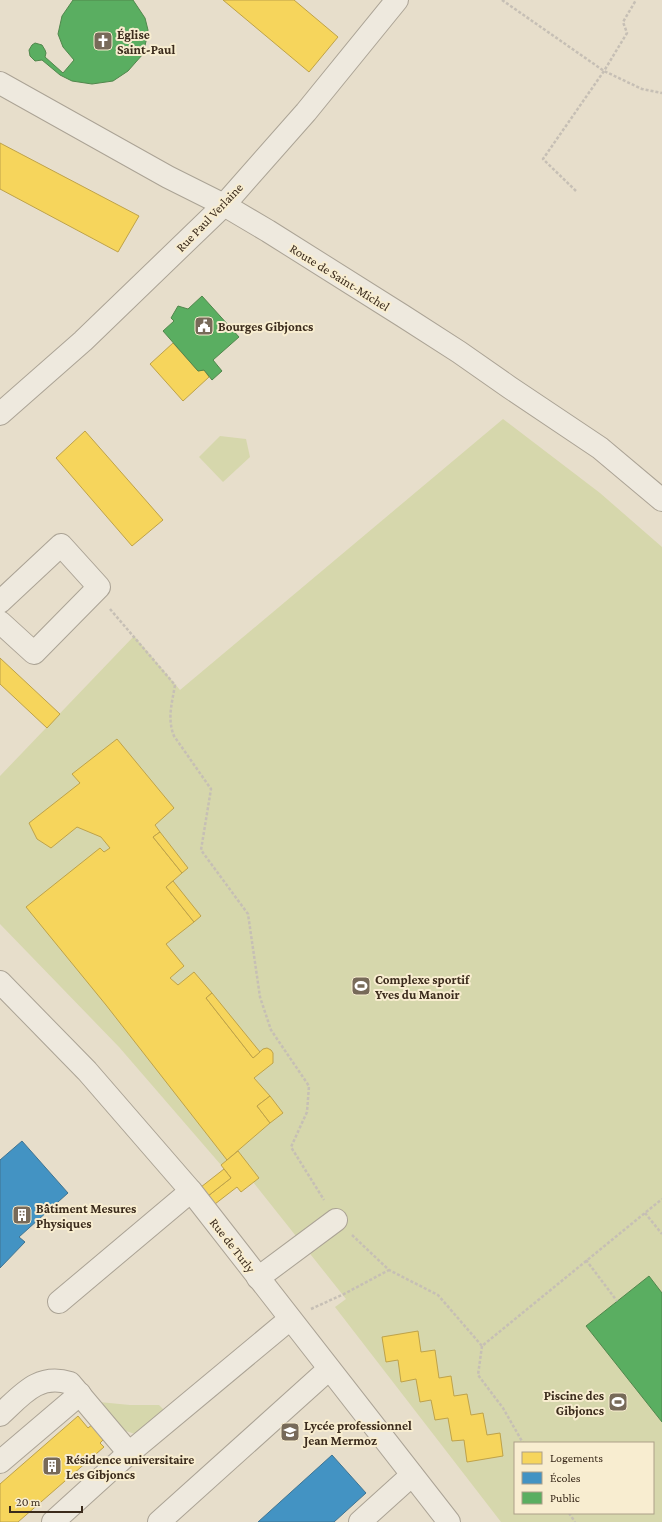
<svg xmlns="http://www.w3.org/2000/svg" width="662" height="1522" font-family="'Crimson Pro',serif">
	<rect width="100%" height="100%" fill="#e7decb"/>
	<g fill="#d6d7ac" fill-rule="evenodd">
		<path d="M503 419 600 493 662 547V1522H501L335 1307 346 1299 253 1182 237 1152 221 1165 119 1047 0 924V776L134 636 180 690ZM515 1443H653V1513H515Z"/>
		<path d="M220 436 246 439 250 457 223 482 199 457Z"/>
		<path d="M99 1402 130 1405H159L163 1409 164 1413 135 1434 126 1431Z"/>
	</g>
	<g fill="#f6d55c" stroke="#bea249">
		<path d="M223 0H294L338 37 309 72Z"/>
		<path d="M0 143 139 216 118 252 0 189Z"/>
		<path d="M173 343 198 371 204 370 209 377 183 401 150 364Z"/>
		<path d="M85 431 163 520 132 546 56 458Z"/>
		<path d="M0 658 60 714 47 728 0 684Z"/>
		<path d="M117 739 174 808 155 825 160 832 153 837 182 873 166 887 194 922 166 944 184 966 170 978 178 985 194 972 212 993 206 998 253 1058 263 1049 267 1048 271 1050 273 1053V1063L254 1078 270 1096 257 1106 270 1123 227 1160 106 1005 26 907 100 848 104 852 110 848 101 837 77 827 51 848 37 839 29 823 80 783 72 774Z"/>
		<path d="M160 832 188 868 182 873 153 837Z"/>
		<path d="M173 881 201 916 194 922 166 887Z"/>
		<path d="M212 993 260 1052 253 1058 206 998Z"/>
		<path d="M270 1096 283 1113 270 1123 257 1106Z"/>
		<path d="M238 1151 259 1178 241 1192 237 1187 215 1204 208 1196 231 1178 221 1165Z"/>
		<path d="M224 1169 231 1178 208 1196 201 1187Z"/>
		<path d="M418 1331 421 1352 435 1350 439 1378 451 1376 454 1396 467 1394 471 1415 483 1413 487 1435 500 1433 503 1456 467 1462 464 1440 452 1441 448 1418 435 1420 431 1400 420 1402 416 1379 401 1382 398 1360 386 1362 382 1337Z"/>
		<path d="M78 1416 88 1428 93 1424 105 1438 100 1443 104 1447 18 1522H0V1484Z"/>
	</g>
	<g fill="#4393c3" stroke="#417491">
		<path d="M22 1141 68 1193 19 1237 25 1242 0 1268V1160Z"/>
		<path d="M332 1455 366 1493 334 1522H258Z"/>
	</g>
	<g fill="#5aae61" stroke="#51874c">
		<path d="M73 0H133L145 18 148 30 147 37 143 54 128 71 113 81 92 84 72 81 60 75 42 60 35 61 30 56 29 50 32 45 35 43 42 45 45 50 46 53 45 57 63 73 74 60 63 47 58 34 62 16Z"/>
		<path d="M202 296 239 337 213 360 222 371 212 380 204 370 198 371 163 331 174 321 171 318 178 306 188 309Z"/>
		<path d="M649 1276 662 1293V1422L586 1326Z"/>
	</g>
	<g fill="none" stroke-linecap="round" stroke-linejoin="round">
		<defs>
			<g id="minor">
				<path d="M0 83 168 177 224 205 268 231 403 316 459 352 509 387 600 448 662 500"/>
				<path d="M0 414 83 341 224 205 306 112 397 0"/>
				<path d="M0 602 61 545 99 587 34 653 0 622"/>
				<path d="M0 982 87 1071 191 1191 449 1522"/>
				<path d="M258 1278 336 1220"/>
				<path d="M59 1302 191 1191"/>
				<path d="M0 1415C22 1395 38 1373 70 1383L129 1453"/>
				<path d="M0 1462 80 1394"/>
				<path d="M53 1522 129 1453 290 1319"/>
				<path d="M159 1522 329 1369"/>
				<path d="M360 1522 412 1475"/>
			</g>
		</defs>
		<use href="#minor" stroke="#aba395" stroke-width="24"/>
		<g stroke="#c6bfb5" stroke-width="2.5" stroke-dasharray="3 2" stroke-linecap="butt">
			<path d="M502 0 604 71 642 89 662 93"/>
			<path d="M576 191 543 159 604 71 627 33 623 22 636 0"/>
			<path d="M110 609 175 685C172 703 167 719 174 736L211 789 201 850 248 914 260 997 271 1030 309 1086 307 1112 291 1147 324 1200"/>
			<path d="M645 1213 662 1234"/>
			<path d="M352 1235 389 1270 438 1295 482 1346 662 1199"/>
			<path d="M586 1260 617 1301"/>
			<path d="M311 1309 344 1294 389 1270"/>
			<path d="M482 1346 478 1375 503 1408 523 1443"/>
			<path d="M569 1513 575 1522"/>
		</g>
		<use href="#minor" stroke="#eee9de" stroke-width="22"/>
	</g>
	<defs>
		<symbol id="church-square" viewBox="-11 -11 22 22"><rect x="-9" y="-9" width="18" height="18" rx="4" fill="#776a59" stroke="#f8edd0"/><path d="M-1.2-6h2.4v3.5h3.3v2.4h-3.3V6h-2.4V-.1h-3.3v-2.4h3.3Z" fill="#fff"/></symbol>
		<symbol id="civic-square" viewBox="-11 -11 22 22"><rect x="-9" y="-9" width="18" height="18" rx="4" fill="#776a59" stroke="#f8edd0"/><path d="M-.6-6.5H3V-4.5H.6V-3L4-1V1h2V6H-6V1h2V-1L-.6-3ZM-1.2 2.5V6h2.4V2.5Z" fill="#fff"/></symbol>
		<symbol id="stadium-square" viewBox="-11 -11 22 22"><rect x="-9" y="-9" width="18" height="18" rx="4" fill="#776a59" stroke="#f8edd0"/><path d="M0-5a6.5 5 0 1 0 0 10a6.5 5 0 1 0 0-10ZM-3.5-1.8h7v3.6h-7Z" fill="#fff"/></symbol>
		<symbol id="building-square" viewBox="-11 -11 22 22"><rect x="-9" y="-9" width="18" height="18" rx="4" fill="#776a59" stroke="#f8edd0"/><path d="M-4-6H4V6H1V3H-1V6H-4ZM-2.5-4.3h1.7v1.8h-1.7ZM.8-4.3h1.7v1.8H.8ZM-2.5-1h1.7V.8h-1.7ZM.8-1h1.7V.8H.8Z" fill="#fff"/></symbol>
		<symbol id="school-square" viewBox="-11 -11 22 22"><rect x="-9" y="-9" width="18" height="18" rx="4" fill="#776a59" stroke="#f8edd0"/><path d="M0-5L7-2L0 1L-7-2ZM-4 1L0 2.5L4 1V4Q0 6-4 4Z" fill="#fff"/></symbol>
	</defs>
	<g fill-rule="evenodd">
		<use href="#church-square" x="92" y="30" width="22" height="22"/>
		<use href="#civic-square" x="193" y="315" width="22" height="22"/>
		<use href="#stadium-square" x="350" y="975" width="22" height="22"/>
		<use href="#building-square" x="11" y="1204" width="22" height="22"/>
		<use href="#stadium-square" x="607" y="1391" width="22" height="22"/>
		<use href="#school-square" x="279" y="1421" width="22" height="22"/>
		<use href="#building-square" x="41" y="1455" width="22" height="22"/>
	</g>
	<g text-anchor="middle" stroke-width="4" stroke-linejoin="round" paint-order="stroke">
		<g font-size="13" font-weight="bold" fill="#3b2b1c" stroke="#f8edd0" text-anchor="start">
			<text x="117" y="39">Église<tspan x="117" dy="15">Saint-Paul</tspan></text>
			<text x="218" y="331">Bourges Gibjoncs</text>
			<text x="375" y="984">Complexe sportif<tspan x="375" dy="15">Yves du Manoir</tspan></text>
			<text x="36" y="1213">Bâtiment Mesures<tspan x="36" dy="15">Physiques</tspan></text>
			<text x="604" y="1400" text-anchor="end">Piscine des<tspan x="604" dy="15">Gibjoncs</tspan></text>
			<text x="304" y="1430">Lycée professionnel<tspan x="304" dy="15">Jean Mermoz</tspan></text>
			<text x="66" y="1464">Résidence universitaire<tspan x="66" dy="15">Les Gibjoncs</tspan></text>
		</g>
		<g font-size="13" fill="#3b2b1c" stroke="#f8edd0">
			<text transform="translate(209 217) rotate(-46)" y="5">Rue Paul Verlaine</text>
			<text transform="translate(340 277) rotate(32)" y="5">Route de Saint-Michel</text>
			<text transform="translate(233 1245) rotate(52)" y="5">Rue de Turly</text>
		</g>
	</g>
	<rect x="514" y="1442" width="140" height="72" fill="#f8edd0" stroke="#ac9f88"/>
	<rect x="522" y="1452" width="20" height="12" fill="#f6d55c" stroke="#ac9f88"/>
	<text x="550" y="1462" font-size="12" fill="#3b2b1c">Logements</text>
	<rect x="522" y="1472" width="20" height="12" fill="#4393c3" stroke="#ac9f88"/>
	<text x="550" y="1482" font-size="12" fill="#3b2b1c">Écoles</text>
	<rect x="522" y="1492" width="20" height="12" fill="#5aae61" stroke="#ac9f88"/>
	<text x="550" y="1502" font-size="12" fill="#3b2b1c">Public</text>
	<path d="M10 1506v6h72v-6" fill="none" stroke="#3b2b1c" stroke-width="2"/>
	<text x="16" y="1506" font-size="12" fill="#3b2b1c" stroke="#f8edd0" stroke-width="3" paint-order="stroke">20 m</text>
</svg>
